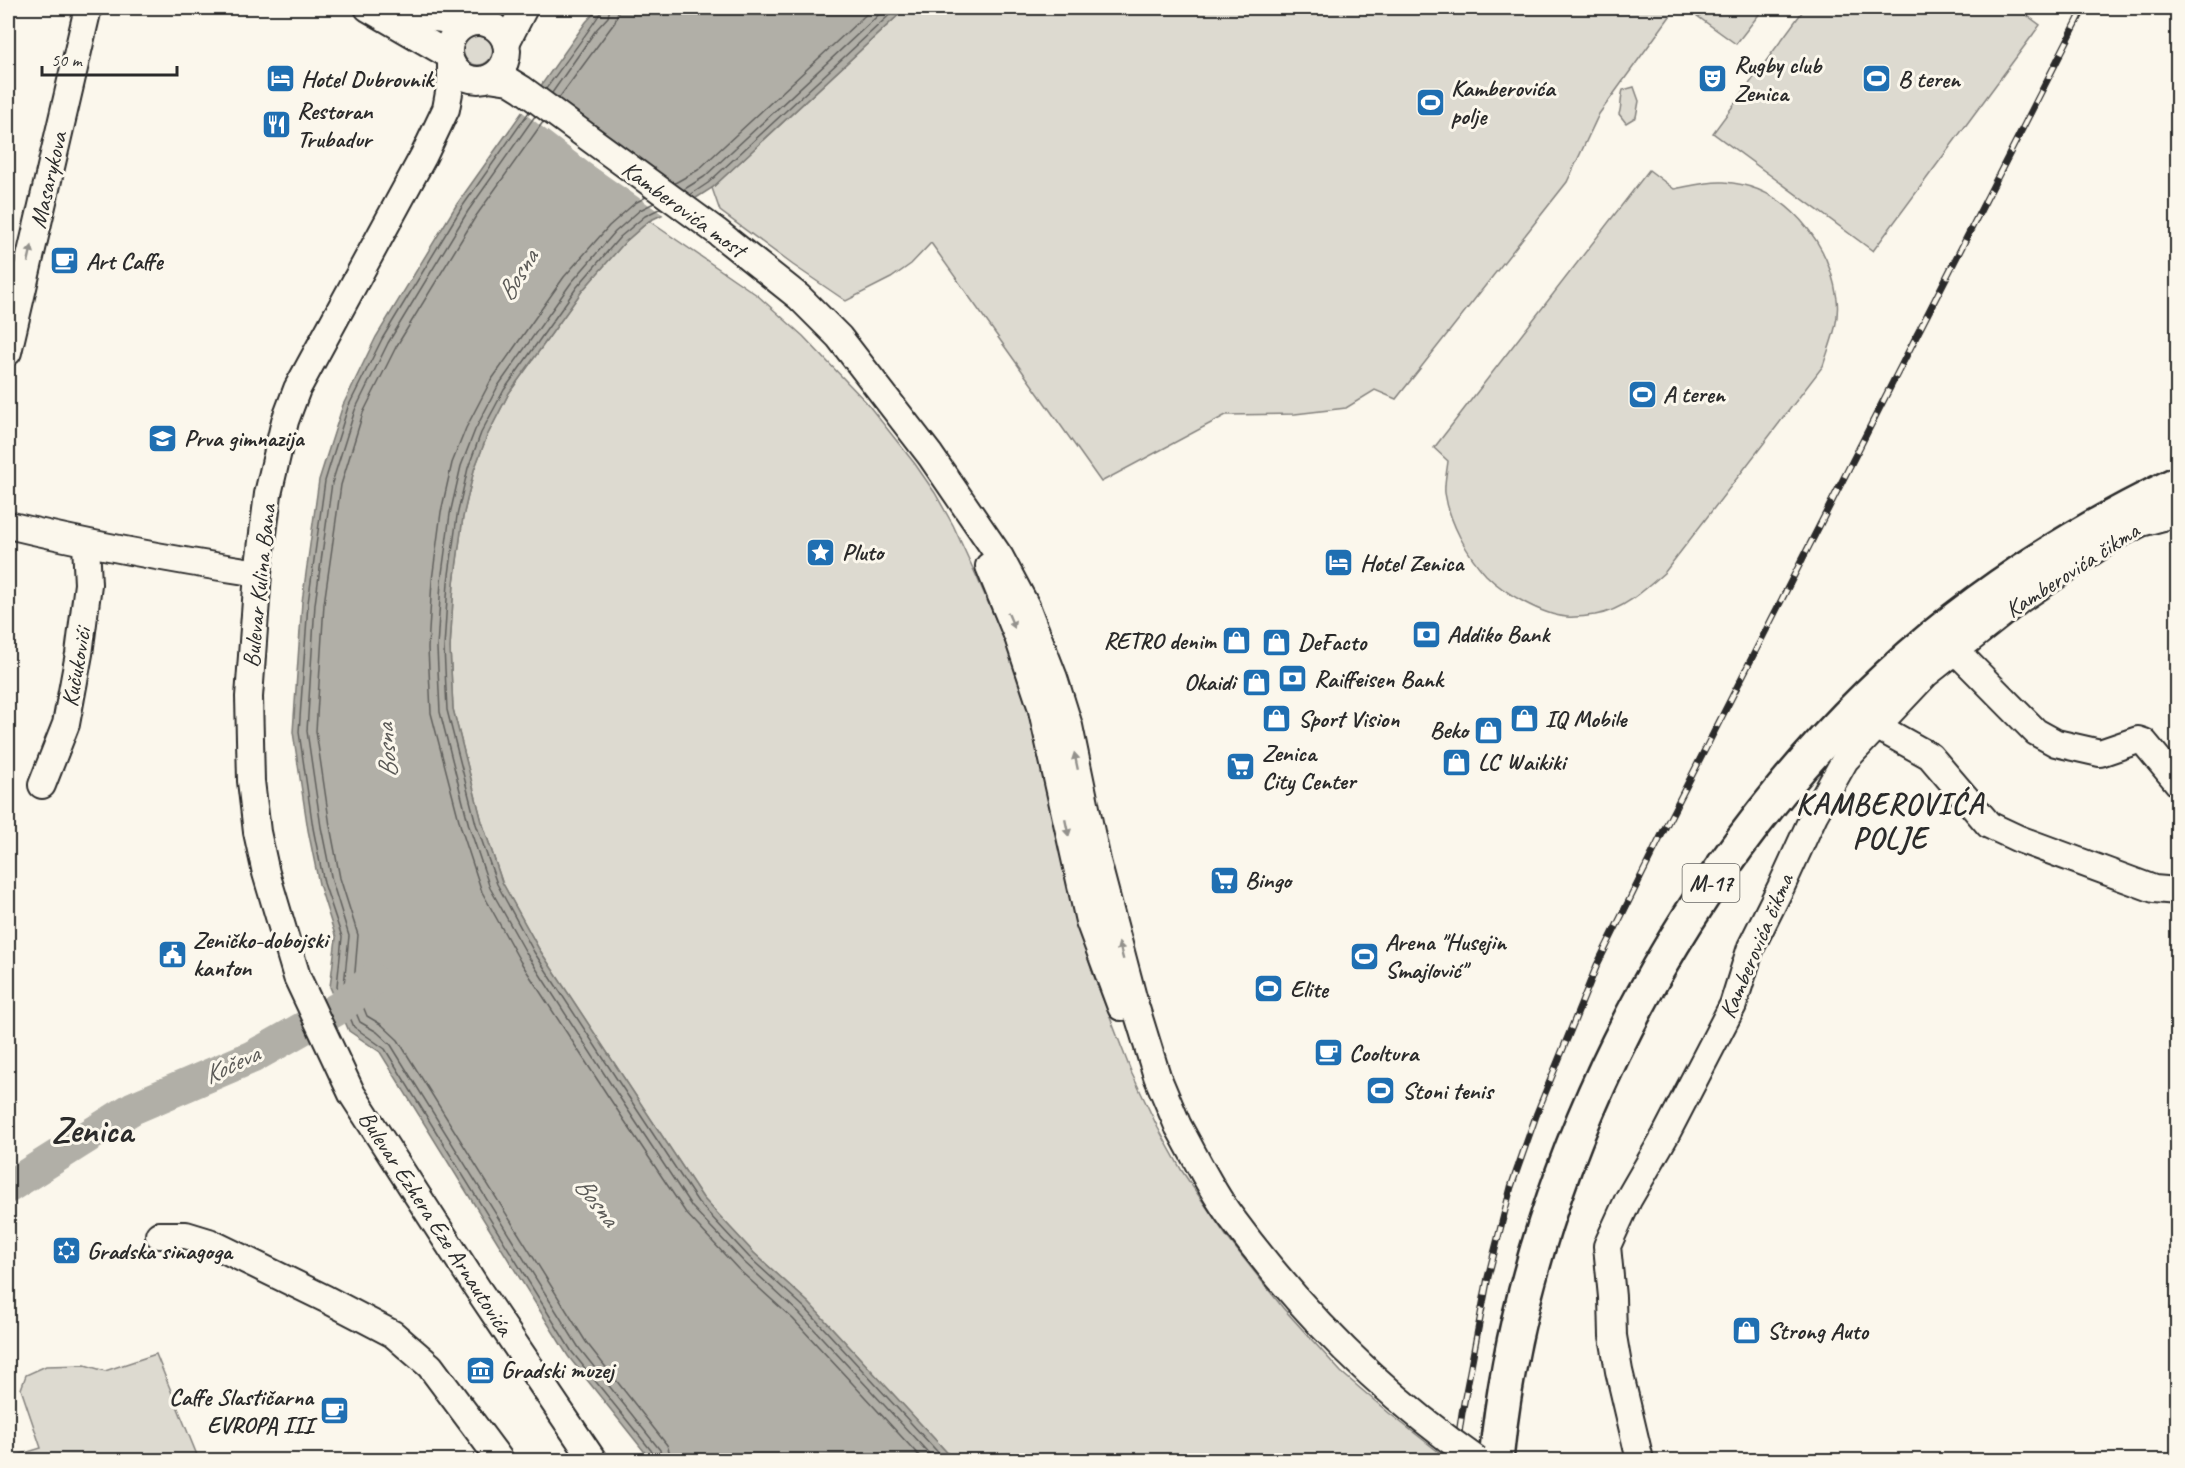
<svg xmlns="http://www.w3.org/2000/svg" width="2185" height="1468" font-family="Caveat,sans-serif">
	<rect width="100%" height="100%" fill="#fbf7ec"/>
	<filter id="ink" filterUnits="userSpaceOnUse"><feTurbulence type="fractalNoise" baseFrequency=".0167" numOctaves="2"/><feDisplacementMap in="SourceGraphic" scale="12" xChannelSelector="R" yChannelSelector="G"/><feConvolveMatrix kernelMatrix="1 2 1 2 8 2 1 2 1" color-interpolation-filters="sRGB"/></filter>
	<g filter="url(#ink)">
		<g fill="#dddad0" stroke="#84827e" stroke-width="1.5">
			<path d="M906 8H1676L1599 114 1567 182 1396 399 1375 390 1346 408 1295 414 1226 415 1101 482 931 243 911 264 891 278 846 301 793 265 720 211 712 188Z"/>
			<path d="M1686 8H1764L1736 44Z"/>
			<path d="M1805 8H2017L2040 25 1873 251 1713 133Z"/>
			<circle cx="478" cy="50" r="15"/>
			<path d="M1634 87 1639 101 1636 117 1626 123 1619 114C1622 106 1620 99 1623 90Z"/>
			<path d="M1649 170 1674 189C1690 186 1707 181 1724 182 1786 186 1829 241 1837 299 1840 322 1830 344 1823 366L1665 572C1645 590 1622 611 1595 615 1586 616 1575 618 1567 617 1542 615 1504 593 1486 575 1467 555 1449 521 1445 493 1444 483 1447 471 1448 461L1434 448Z"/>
			<path d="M649 221 757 295 803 336 866 402 915 464 935 493 953 525 976 575 1005 641 1027 706 1046 772 1074 914 1092 971 1132 1074 1158 1128 1182 1171 1227 1237 1283 1308 1341 1372 1389 1413 1449 1460H954L809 1303 754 1253 703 1198 539 949 502 882 482 822 453 709 450 648 454 583 463 517 474 470 487 436 509 393 582 291 625 242Z"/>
			<path d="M156 1354 199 1460H8V1458L41 1448 21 1389 26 1375 46 1366 85 1365 105 1371Z"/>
		</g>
		<path fill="#b1afa7" stroke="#7b7a75" stroke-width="1.5" d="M599 8H906L712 188 693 200 649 221 625 242 582 291 509 393 487 436 474 470 463 517 454 583 450 648 453 709 482 822 502 882 539 949 703 1198 754 1253 809 1303 954 1460H651L568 1356 380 1052 349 1031 330 987 336 938 319 884 308 830 293 732 302 602 319 480 343 405 376 337 457 204 586 22Z"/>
		<path fill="#fbf7ec" d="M539 83 608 135 699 200 665 216 589 163 520 110Z"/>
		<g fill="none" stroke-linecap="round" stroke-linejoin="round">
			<g stroke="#61605d" stroke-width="1.5">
				<path d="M546 89C554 77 602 14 603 8"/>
				<path d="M552 93 596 30 608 17 610 8"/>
				<path d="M559 98 615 22 619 8"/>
				<path d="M529 112 462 207 382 339 348 407 325 481 308 603 299 732 313 828 324 883 342 937 337 986 354 1027 385 1049 572 1352 654 1454 655 1460"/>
				<path d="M535 116 468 211 388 343 355 410 332 483 315 604 307 731 321 827 332 881 349 936 344 985 360 1022 377 1032 391 1045 579 1348 660 1450 663 1460"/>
				<path d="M543 122 476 216 396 347 363 413 341 485 324 604 316 731 330 826 340 878 358 935 354 984 367 1016 382 1025 398 1040 586 1342 667 1445 672 1460"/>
				<path d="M675 183 698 170 873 8"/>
				<path d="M683 190 704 177 886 8"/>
				<path d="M690 195 708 183 897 8"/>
				<path d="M646 197 635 203 609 226 564 277 490 382 466 428 452 463 441 512 432 580 428 648 431 713 461 828 482 892 520 961 608 1096 686 1213 738 1269 793 1319 923 1460"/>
				<path d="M654 203 640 210 615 232 571 283 498 386 475 430 461 466 450 514 441 581 437 648 440 712 469 826 490 888 528 956 616 1092 692 1207 744 1262 799 1313 935 1460"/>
				<path d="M661 208 645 216 620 237 577 287 504 390 481 433 468 468 457 516 448 582 444 648 447 710 476 824 497 884 534 952 622 1087 698 1202 749 1257 805 1308 945 1460"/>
			</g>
			<path stroke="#b1afa7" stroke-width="33" d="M8 1187 133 1108 252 1057 339 1008 372 980"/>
			<defs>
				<g id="minor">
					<path d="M368 8 449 55"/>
					<path d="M387 8 421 16 467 23"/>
					<circle cx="478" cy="51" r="29"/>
					<path d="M506 43 524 8"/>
					<path d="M451 63V82L446 109 424 155 297 389 285 421 268 494 258 573 249 697 251 781 257 832 266 873 297 977 352 1094 477 1288 593 1460"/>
					<path d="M489 78 509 81 522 89 716 231 799 297 839 337 930 455 1000 557 1026 606 1054 678 1069 726 1097 861 1135 1005 1157 1076 1178 1126"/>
					<path d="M8 352 88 8"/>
					<path d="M8 525C91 545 174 560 258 573"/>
					<path d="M989 566 1018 637 1041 706 1089 921 1121 1007"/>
					<path d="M1956 651 2036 732 2056 743 2100 753 2138 740 2144 742 2178 783"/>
					<path d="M1878 727 1930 756 1989 825 2019 839 2154 889 2178 891"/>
					<path d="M42 785 66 724 79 654 88 584 86 544"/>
					<path d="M159 1235H186L209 1242 326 1299 393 1334 430 1366 500 1460"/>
					<path d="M1640 1460 1619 1371 1613 1336 1612 1297 1607 1246 1628 1200 1665 1136 1733 1005 1751 947 1781 887 1814 815 1845 760 1926 674 2021 599 2117 535 2141 523 2178 513"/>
				</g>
				<path id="highway" d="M1496 1460C1526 1147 1705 815 1954 620 2023 566 2099 521 2178 483"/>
			</defs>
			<use href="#minor" stroke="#2b2b2b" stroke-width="30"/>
			<use href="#highway" stroke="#2b2b2b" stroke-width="38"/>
			<use href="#minor" stroke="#fbf7ec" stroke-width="26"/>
			<use href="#highway" stroke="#fbf7ec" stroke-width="33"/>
			<defs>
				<path id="rail" d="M1455 1460 1462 1413 1488 1277 1511 1187 1537 1113 1597 965 1667 824 2084 8"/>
			</defs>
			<use href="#rail" stroke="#2b2b2b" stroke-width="7"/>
			<use href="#rail" stroke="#fbf7ec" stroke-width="4.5" stroke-dasharray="14" stroke-linecap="butt"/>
			<defs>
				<path id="minor-bridge" d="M1178 1126C1195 1156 1210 1189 1231 1217 1300 1311 1381 1393 1477 1460"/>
			</defs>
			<use href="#minor-bridge" stroke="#2b2b2b" stroke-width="30" stroke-linecap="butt"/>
			<use href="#minor-bridge" stroke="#fbf7ec" stroke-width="26"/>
		</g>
		<defs><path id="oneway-solid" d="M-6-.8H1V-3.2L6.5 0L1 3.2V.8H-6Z" transform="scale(1.5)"/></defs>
		<g fill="#93918c">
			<use href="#oneway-solid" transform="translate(30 254) rotate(-77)"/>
			<use href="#oneway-solid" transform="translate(1011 620) rotate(67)"/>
			<use href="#oneway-solid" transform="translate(1076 761) rotate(-102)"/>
			<use href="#oneway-solid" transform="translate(1067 828) rotate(78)"/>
			<use href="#oneway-solid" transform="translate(1121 951) rotate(-105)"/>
		</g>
	</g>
	<defs>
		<symbol id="hotel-square" viewBox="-11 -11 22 22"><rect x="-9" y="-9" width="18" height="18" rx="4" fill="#1f6fb2" stroke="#fbf7ec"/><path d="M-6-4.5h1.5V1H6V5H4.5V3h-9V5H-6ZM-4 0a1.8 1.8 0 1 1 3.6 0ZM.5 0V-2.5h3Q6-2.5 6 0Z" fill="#fff"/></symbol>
		<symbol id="theatre-square" viewBox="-11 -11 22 22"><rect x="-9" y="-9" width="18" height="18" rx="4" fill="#1f6fb2" stroke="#fbf7ec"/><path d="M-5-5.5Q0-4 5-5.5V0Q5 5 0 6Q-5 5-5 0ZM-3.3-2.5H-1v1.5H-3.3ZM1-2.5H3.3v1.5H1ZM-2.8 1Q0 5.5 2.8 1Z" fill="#fff"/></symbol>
		<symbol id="stadium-square" viewBox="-11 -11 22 22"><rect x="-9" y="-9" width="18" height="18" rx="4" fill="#1f6fb2" stroke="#fbf7ec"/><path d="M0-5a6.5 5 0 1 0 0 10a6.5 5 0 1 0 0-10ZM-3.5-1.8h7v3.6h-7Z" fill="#fff"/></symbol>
		<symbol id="restaurant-square" viewBox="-11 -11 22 22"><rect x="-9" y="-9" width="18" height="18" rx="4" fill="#1f6fb2" stroke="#fbf7ec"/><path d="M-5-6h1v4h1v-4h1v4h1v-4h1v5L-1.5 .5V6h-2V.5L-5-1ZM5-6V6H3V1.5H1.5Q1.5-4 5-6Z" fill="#fff"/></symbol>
		<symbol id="cafe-square" viewBox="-11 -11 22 22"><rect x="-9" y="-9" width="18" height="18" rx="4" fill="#1f6fb2" stroke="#fbf7ec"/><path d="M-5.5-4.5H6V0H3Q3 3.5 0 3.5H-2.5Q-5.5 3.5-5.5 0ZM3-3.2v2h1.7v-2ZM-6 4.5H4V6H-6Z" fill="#fff"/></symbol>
		<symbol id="school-square" viewBox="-11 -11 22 22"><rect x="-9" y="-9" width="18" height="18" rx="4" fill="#1f6fb2" stroke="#fbf7ec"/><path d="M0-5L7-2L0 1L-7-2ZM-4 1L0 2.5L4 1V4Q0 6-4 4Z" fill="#fff"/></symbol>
		<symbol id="sight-square" viewBox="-11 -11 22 22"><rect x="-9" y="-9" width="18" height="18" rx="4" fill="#1f6fb2" stroke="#fbf7ec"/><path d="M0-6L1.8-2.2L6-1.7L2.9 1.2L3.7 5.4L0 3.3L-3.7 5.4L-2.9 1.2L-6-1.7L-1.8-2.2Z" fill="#fff"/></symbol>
		<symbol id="bank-square" viewBox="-11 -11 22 22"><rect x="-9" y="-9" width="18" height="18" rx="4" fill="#1f6fb2" stroke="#fbf7ec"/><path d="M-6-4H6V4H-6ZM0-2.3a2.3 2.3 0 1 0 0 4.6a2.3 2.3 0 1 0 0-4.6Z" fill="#fff"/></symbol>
		<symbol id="shop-square" viewBox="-11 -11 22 22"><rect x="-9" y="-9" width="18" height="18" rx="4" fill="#1f6fb2" stroke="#fbf7ec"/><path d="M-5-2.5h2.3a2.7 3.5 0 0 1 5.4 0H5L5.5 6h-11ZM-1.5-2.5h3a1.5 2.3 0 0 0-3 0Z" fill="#fff"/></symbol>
		<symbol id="supermarket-square" viewBox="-11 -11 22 22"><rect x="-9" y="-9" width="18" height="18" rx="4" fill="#1f6fb2" stroke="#fbf7ec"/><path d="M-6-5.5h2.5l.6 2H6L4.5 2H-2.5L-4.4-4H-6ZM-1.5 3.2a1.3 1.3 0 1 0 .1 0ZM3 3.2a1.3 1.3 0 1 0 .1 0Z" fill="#fff"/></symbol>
		<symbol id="civic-square" viewBox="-11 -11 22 22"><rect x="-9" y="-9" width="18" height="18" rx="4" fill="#1f6fb2" stroke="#fbf7ec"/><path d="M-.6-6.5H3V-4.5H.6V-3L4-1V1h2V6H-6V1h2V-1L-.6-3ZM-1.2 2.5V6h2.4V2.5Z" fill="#fff"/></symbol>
		<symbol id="synagogue-square" viewBox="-11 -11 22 22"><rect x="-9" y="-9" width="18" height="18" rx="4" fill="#1f6fb2" stroke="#fbf7ec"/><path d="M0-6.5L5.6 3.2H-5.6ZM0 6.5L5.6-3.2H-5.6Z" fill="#fff"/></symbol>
		<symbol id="museum-square" viewBox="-11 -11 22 22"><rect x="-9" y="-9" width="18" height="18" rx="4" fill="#1f6fb2" stroke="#fbf7ec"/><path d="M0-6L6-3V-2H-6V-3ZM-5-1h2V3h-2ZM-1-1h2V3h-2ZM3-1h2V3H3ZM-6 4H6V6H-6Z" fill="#fff"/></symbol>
	</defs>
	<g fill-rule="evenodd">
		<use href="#hotel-square" x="264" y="62" width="33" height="33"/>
		<use href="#theatre-square" x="1696" y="62" width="33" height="33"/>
		<use href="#stadium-square" x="1860" y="62" width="33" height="33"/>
		<use href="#stadium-square" x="1414" y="86" width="33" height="33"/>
		<use href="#restaurant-square" x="260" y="108" width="33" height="33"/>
		<use href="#cafe-square" x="48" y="244" width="33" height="33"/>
		<use href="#stadium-square" x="1626" y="378" width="33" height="33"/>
		<use href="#school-square" x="146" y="422" width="33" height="33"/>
		<use href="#sight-square" x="804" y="536" width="33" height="33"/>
		<use href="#hotel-square" x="1322" y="546" width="33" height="33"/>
		<use href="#bank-square" x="1410" y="618" width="33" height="33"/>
		<use href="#shop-square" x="1220" y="624" width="33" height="33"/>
		<use href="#shop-square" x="1260" y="626" width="33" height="33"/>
		<use href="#bank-square" x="1276" y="662" width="33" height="33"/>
		<use href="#shop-square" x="1240" y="666" width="33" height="33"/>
		<use href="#shop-square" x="1260" y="702" width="33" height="33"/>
		<use href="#shop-square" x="1508" y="702" width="33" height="33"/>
		<use href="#shop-square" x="1472" y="714" width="33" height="33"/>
		<use href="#shop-square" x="1440" y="746" width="33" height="33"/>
		<use href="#supermarket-square" x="1224" y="750" width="33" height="33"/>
		<use href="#supermarket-square" x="1208" y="864" width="33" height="33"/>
		<use href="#civic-square" x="156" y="938" width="33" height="33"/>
		<use href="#stadium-square" x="1348" y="940" width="33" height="33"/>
		<use href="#stadium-square" x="1252" y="972" width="33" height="33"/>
		<use href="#cafe-square" x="1312" y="1036" width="33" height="33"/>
		<use href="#stadium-square" x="1364" y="1074" width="33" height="33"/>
		<use href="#synagogue-square" x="50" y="1234" width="33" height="33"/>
		<use href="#shop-square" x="1730" y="1314" width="33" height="33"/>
		<use href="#museum-square" x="464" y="1354" width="33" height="33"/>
		<use href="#cafe-square" x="318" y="1394" width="33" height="33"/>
	</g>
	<g text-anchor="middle" stroke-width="6" stroke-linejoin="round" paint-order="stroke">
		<rect fill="#fbf7ec" stroke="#696865" stroke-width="1.5" x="1682.5" y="864" width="57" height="38" rx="4.5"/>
		<g font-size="22" font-weight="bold" fill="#2b2b2b">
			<text x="1711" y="891">M-17</text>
		</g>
		<g font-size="24" font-weight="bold" fill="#2b2b2b" stroke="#fbf7ec" text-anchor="start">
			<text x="1734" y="73">Rugby club<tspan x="1734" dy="28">Zenica</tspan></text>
			<text x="301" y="87">Hotel Dubrovnik</text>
			<text x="1898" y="87">B teren</text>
			<text x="1451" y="96">Kamberovića<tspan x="1451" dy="28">polje</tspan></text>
			<text x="297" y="119">Restoran<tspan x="297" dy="28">Trubadur</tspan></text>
			<text x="86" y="269">Art Caffe</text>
			<text x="1663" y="402">A teren</text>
			<text x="184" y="446">Prva gimnazija</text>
			<text x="842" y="560">Pluto</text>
			<text x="1360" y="571">Hotel Zenica</text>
			<text x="1447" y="642">Addiko Bank</text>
			<text x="1216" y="649" text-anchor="end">RETRO denim</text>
			<text x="1298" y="650">DeFacto</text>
			<text x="1314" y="687">Raiffeisen Bank</text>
			<text x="1235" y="690" text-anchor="end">Okaidi</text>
			<text x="1298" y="727">Sport Vision</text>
			<text x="1545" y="727">IQ Mobile</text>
			<text x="1468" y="738" text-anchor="end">Beko</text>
			<text x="1262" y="761">Zenica<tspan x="1262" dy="28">City Center</tspan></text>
			<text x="1478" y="770">LC Waikiki</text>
			<text x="1245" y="888">Bingo</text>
			<text x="193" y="948">Zeničko-dobojski<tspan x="193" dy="28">kanton</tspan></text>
			<text x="1385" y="950">Arena "Husejin<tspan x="1385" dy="28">Smajlović"</tspan></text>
			<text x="1290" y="997">Elite</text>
			<text x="1349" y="1061">Cooltura</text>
			<text x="1402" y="1099">Stoni tenis</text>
			<text x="87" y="1259">Gradska sinagoga</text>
			<text x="1767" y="1339">Strong Auto</text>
			<text x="501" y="1378">Gradski muzej</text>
			<text x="313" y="1405" text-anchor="end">Caffe Slastičarna<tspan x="313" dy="28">EVROPA III</tspan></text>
		</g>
		<g font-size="24" fill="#2b2b2b" stroke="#fbf7ec">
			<text transform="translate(48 180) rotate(-77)" y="8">Masarykova</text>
			<text transform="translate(684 209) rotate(36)" y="8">Kamberovića most</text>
			<text transform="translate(2072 570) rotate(-33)" y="8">Kamberovića čikma</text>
			<text transform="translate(259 586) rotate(-84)" y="8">Bulevar Kulina Bana</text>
			<text transform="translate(76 667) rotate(-80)" y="8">Kučukovići</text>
			<text transform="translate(1756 946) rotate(-67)" y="8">Kamberovića čikma</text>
			<text transform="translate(436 1223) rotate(57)" y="8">Bulevar Ezhera Eze Arnautovića</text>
		</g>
		<g font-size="26" font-style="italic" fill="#5a5956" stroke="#fbf7ec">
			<text transform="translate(517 275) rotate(-58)" y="9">Bosna</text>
			<text transform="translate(386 751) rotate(-94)" y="9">Bosna</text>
			<text transform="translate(231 1064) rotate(-25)" y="9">Kočeva</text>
			<text transform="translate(597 1201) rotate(52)" y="9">Bosna</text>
		</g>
		<g font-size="30" font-weight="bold" letter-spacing="1.5" fill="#2b2b2b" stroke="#fbf7ec">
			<text x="1890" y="814">KAMBEROVIĆA<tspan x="1890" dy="34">POLJE</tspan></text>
		</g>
		<g font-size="36" font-weight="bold" fill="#2b2b2b" stroke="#fbf7ec">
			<text x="92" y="1142">Zenica</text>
		</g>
	</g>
	<rect width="2185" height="1468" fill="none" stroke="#fbf7ec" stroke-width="30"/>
	<rect x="15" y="15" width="2155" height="1438" fill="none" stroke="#2b2b2b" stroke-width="2" filter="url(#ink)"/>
	<path d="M42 66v9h135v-9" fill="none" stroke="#2b2b2b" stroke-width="3"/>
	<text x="51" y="66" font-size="18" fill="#2b2b2b" stroke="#fbf7ec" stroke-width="4.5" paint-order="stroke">50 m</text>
</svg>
